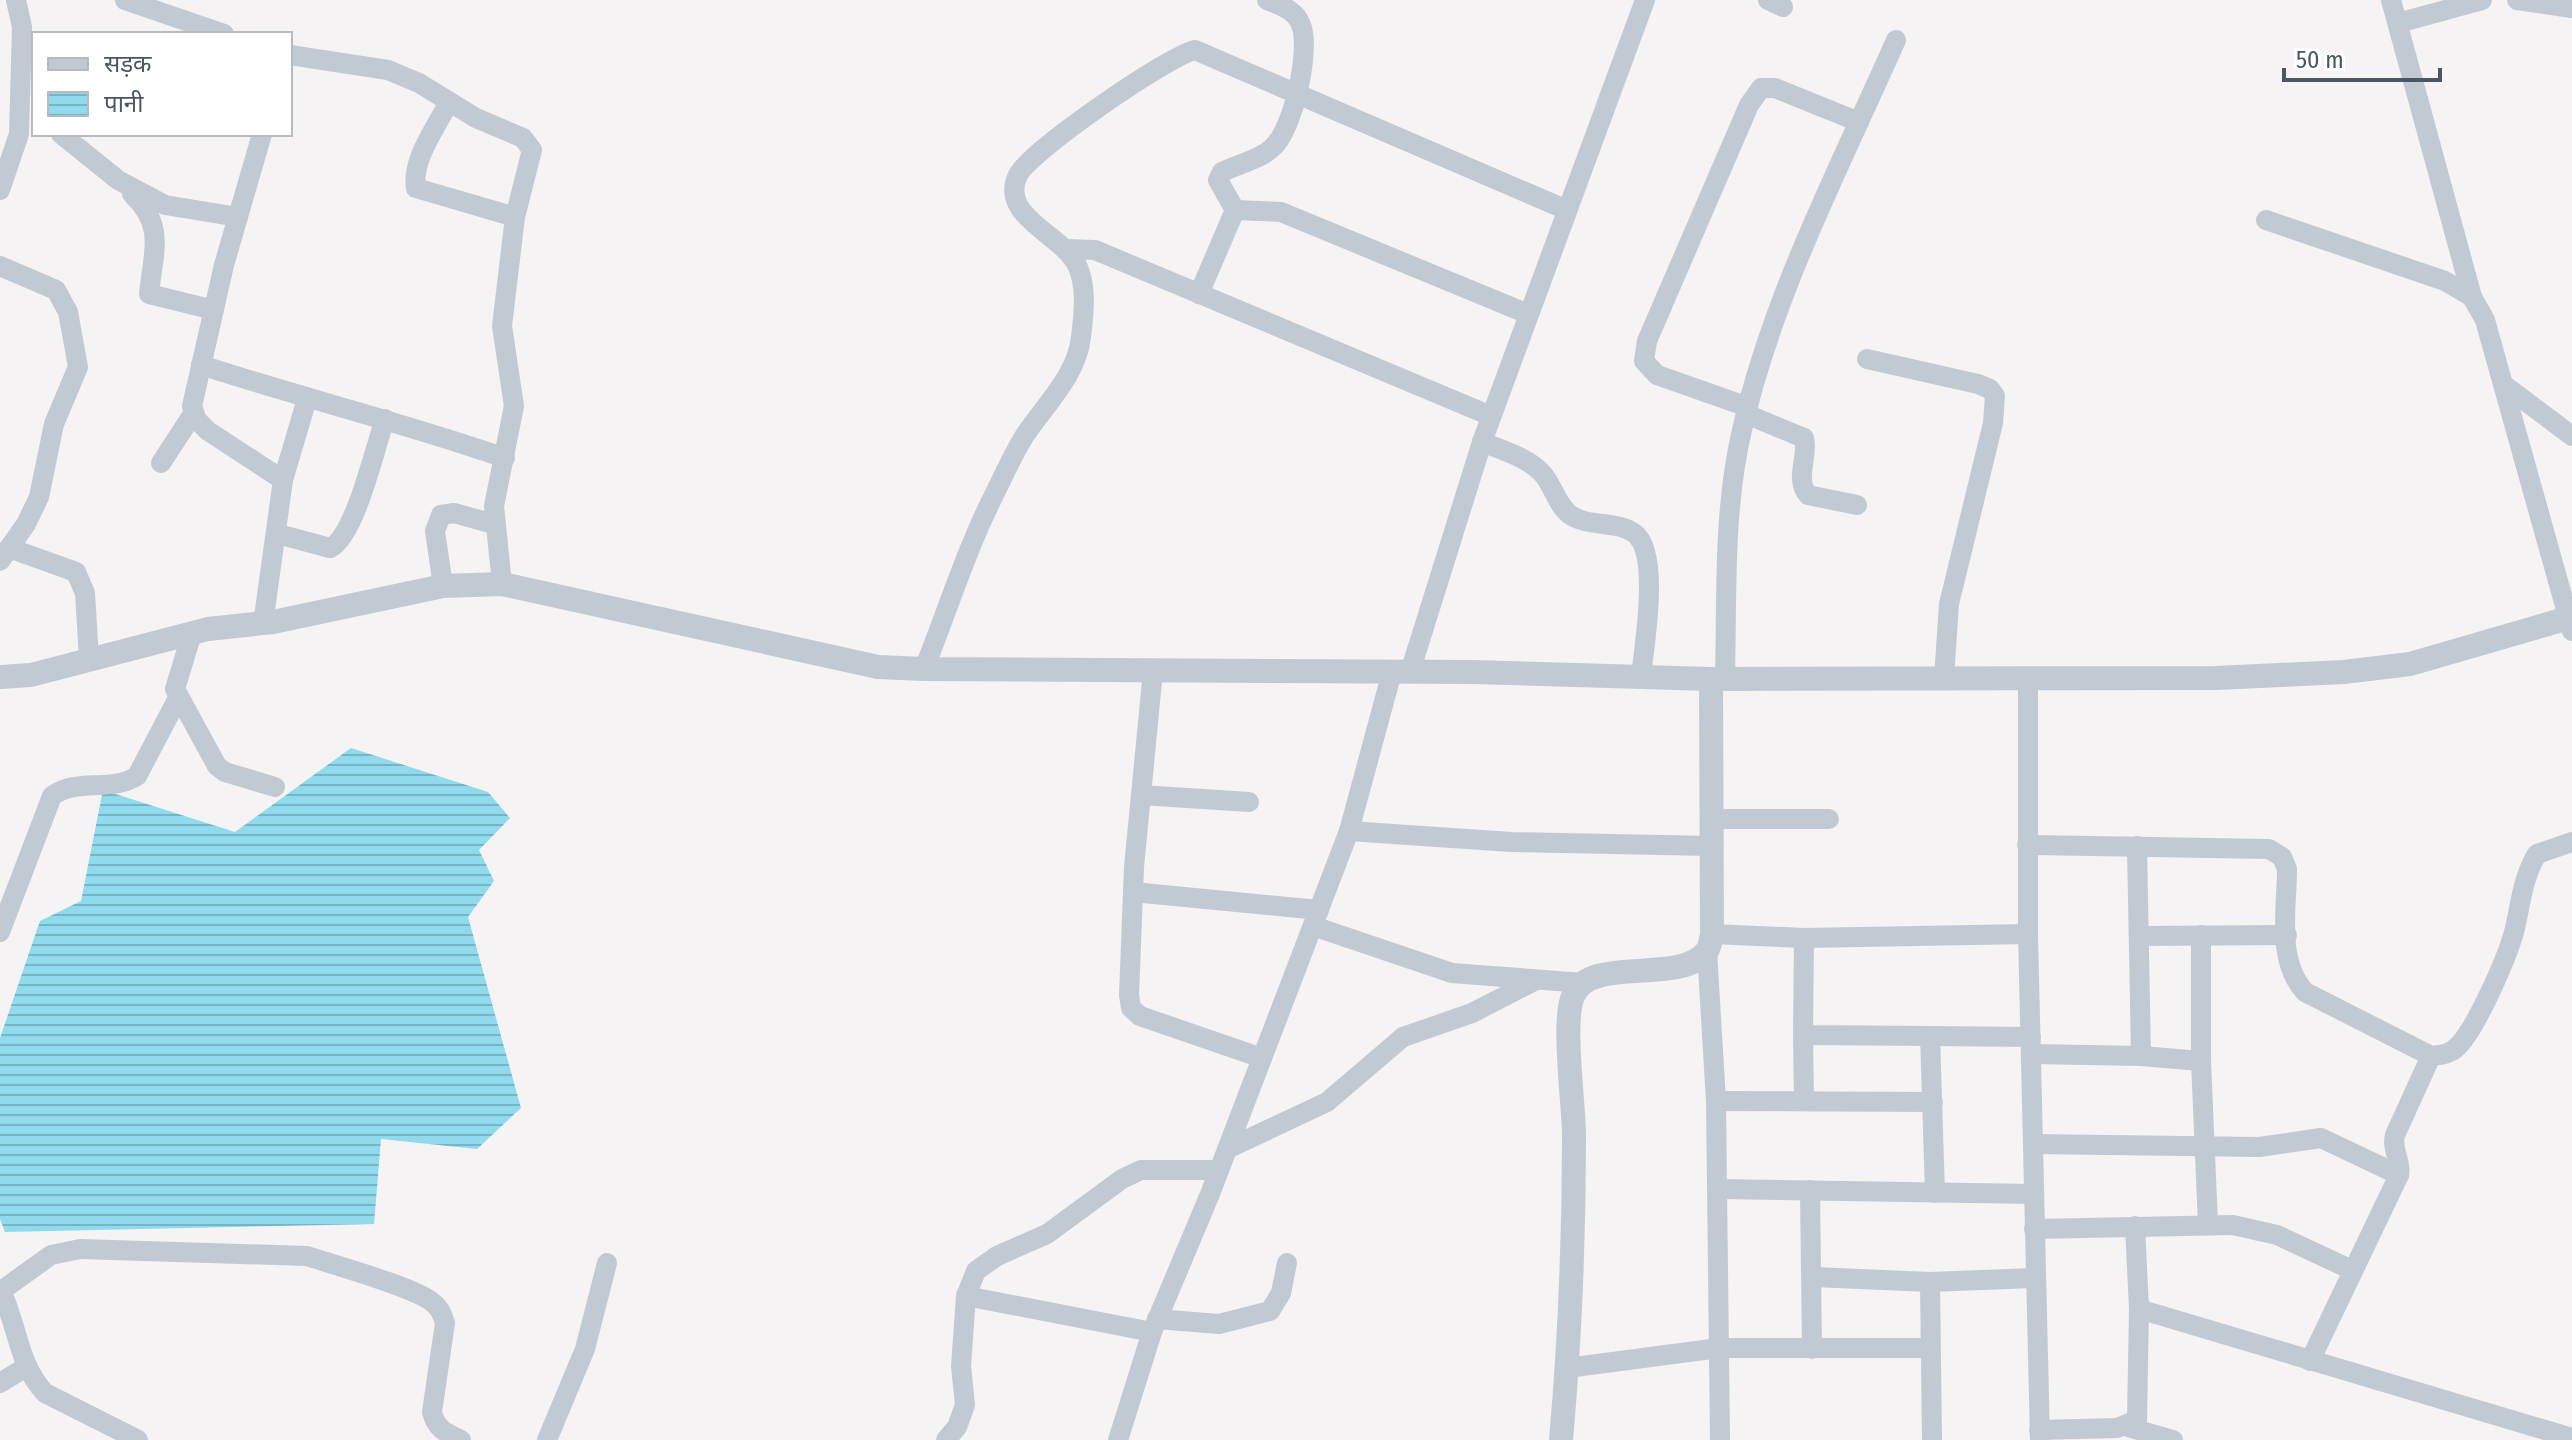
<svg xmlns="http://www.w3.org/2000/svg" width="2572" height="1440" font-family="'Fira Sans Condensed','Noto Sans Devanagari',sans-serif">
	<defs>
		<pattern id="water-rules" width="6" height="5" patternUnits="userSpaceOnUse" patternTransform="scale(2)"><rect width="6" height="5" fill="#90daee"/><path d="M0 2.5h6" fill="none" stroke="#78b4c4"/></pattern>
	</defs>
	<rect width="100%" height="100%" fill="#f5f3f3"/>
	<path fill="url(#water-rules)" d="M351 748 488 792 510 818 479 850 494 881 468 917 521 1108 477 1149 381 1139 374 1224 5 1232 0 1219V1038L40 921 81 901 103 790 235 832Z"/>
	<g fill="none" stroke-linecap="round" stroke-linejoin="round">
		<g stroke="#c1cad2" stroke-width="20">
			<path d="M125 0 224 34"/>
			<path d="M1768 0 1783 7"/>
			<path d="M2391 0 2472 297"/>
			<path d="M2517 0 2572 8"/>
			<path d="M2398 23 2482 0"/>
			<path d="M290 55 388 70 419 83 476 118 523 138 532 150 515 217 502 326 514 406 494 506 502 584"/>
			<path d="M449 102C437 126 411 160 416 188L515 217"/>
			<path d="M61 134 118 180 165 205 238 217"/>
			<path d="M262 134 224 265 192 406 197 420 208 431 283 480 263 624"/>
			<path d="M0 190 19 134 22 27 16 0"/>
			<path d="M132 194C166 226 153 252 149 294L214 310"/>
			<path d="M1235 210 1281 212 1528 314"/>
			<path d="M2266 220 2445 281 2472 297 2485 320 2572 631"/>
			<path d="M1066 249 1095 250 1491 416"/>
			<path d="M0 266 56 290 68 312 78 367 54 424 39 497 26 524 0 561"/>
			<path d="M1199 294 1235 210 1218 180 1222 172C1238 164 1259 160 1272 148 1293 131 1311 49 1301 25 1296 10 1281 6 1267 0"/>
			<path d="M1867 359 1978 384 1990 389 1995 396 1993 423 1949 604 1944 678"/>
			<path d="M201 365C302 398 405 423 505 458"/>
			<path d="M2504 385 2572 436"/>
			<path d="M1748 407 1657 375 1644 361 1647 341 1749 105 1761 88H1775L1859 122"/>
			<path d="M1746 414 1804 438C1809 456 1794 479 1808 495L1857 505"/>
			<path d="M1482 442C1501 450 1527 457 1542 473 1553 485 1556 503 1569 514 1588 528 1616 520 1634 533 1661 552 1644 646 1641 677"/>
			<path d="M161 463 193 414"/>
			<path d="M283 480 307 399"/>
			<path d="M278 534 330 548C355 537 375 447 385 419"/>
			<path d="M9 548 76 572 85 593 89 659"/>
			<path d="M443 586 435 531 441 515 454 513 494 524"/>
			<path d="M192 633 175 689 217 766 225 772 275 787"/>
			<path d="M924 669C947 612 966 550 994 495 1004 475 1013 454 1025 435 1046 404 1077 375 1081 337 1084 313 1087 286 1077 265 1063 235 998 216 1018 175 1030 151 1168 56 1195 50L1567 210"/>
			<path d="M1153 671 1134 867 1129 995 1131 1008 1140 1016 1262 1058"/>
			<path d="M1410 672 1482 442 1645 0"/>
			<path d="M1725 678C1727 597 1723 510 1742 430 1773 294 1840 167 1896 40"/>
			<path d="M2028 678V934L2040 1440"/>
			<path d="M1141 795 1249 802"/>
			<path d="M1712 819H1829"/>
			<path d="M1349 831 1511 842 1712 846"/>
			<path d="M2027 845 2269 849 2282 857 2287 869C2287 908 2276 961 2305 992L2431 1056C2442 1055 2451 1054 2459 1045 2477 1026 2507 958 2514 932 2521 904 2522 879 2537 854L2572 842"/>
			<path d="M2137 846 2141 1056"/>
			<path d="M1133 892 1319 910"/>
			<path d="M1313 926 1452 973 1584 983"/>
			<path d="M0 932 52 796C77 777 111 793 137 776L178 698"/>
			<path d="M1712 934 1804 938 2028 934"/>
			<path d="M2201 935V1061L2208 1224"/>
			<path d="M2139 936 2287 935"/>
			<path d="M1804 938 1803 1035 1930 1036 1935 1193"/>
			<path d="M1707 951 1716 1101 1720 1440"/>
			<path d="M1803 1035 1804 1101"/>
			<path d="M1930 1036 2031 1037"/>
			<path d="M2031 1054 2141 1056 2201 1061"/>
			<path d="M1716 1101 1933 1102"/>
			<path d="M2033 1144 2259 1147 2321 1138 2399 1175"/>
			<path d="M1227 1149 1327 1102 1403 1037 1472 1013 1536 980"/>
			<path d="M1717 1189 2034 1194"/>
			<path d="M1810 1190 1812 1349"/>
			<path d="M2034 1229 2233 1225 2277 1235 2352 1270"/>
			<path d="M1814 1277 1930 1282"/>
			<path d="M0 1289C18 1324 17 1363 45 1393L138 1440"/>
			<path d="M1 1291 51 1255 80 1249 307 1256C334 1265 414 1287 432 1302 440 1308 442 1314 445 1323L432 1412C436 1429 446 1433 461 1440"/>
			<path d="M966 1296 1152 1332"/>
			<path d="M2139 1309 2572 1438"/>
			<path d="M1157 1319 1219 1324 1270 1311 1281 1293 1287 1263"/>
			<path d="M2310 1361 2399 1175C2402 1160 2391 1151 2395 1135L2431 1056"/>
			<path d="M1567 1368 1719 1348H1930"/>
			<path d="M0 1383 26 1367"/>
			<path d="M2128 1427 2173 1440"/>
			<path d="M2039 1430 2117 1428 2137 1420 2139 1309 2135 1226"/>
			<path d="M547 1440 585 1349 607 1263"/>
			<path d="M946 1440 957 1427 965 1405 961 1366 966 1296 976 1271 997 1256 1047 1234 1122 1179 1141 1170H1219"/>
			<path d="M1118 1440 1152 1332 1210 1194 1349 831 1392 672"/>
			<path d="M1932 1440 1930 1282 2034 1278"/>
		</g>
		<g stroke="#c1cad2" stroke-width="24">
			<path d="M0 677 31 675 208 629 273 622 443 586 502 584 878 667 924 669 1472 672 1711 679 2216 678 2344 672 2410 664 2572 617"/>
			<path d="M1561 1440C1570 1339 1574 1237 1574 1136 1574 1104 1562 1022 1573 996 1590 954 1681 986 1707 951 1710 947 1711 938 1712 934L1711 679"/>
		</g>
	</g>
	<rect x="32" y="32" width="260" height="104" fill="#ffffff" stroke="#b7bbc0" stroke-width="2"/>
	<rect x="48" y="58" width="40" height="12" fill="#c1cad2" stroke="#b7bbc0" stroke-width="2"/>
	<text x="104" y="72" font-size="24" fill="#4a5661">सड़क</text>
	<rect x="48" y="92" width="40" height="24" fill="url(#water-rules)" stroke="#b7bbc0" stroke-width="2"/>
	<text x="104" y="112" font-size="24" fill="#4a5661">पानी</text>
	<path d="M2284 68v12h156v-12" fill="none" stroke="#4a5661" stroke-width="4"/>
	<text x="2296" y="68" font-size="24" fill="#4a5661" stroke="#ffffff" stroke-width="6" paint-order="stroke">50 m</text>
</svg>
